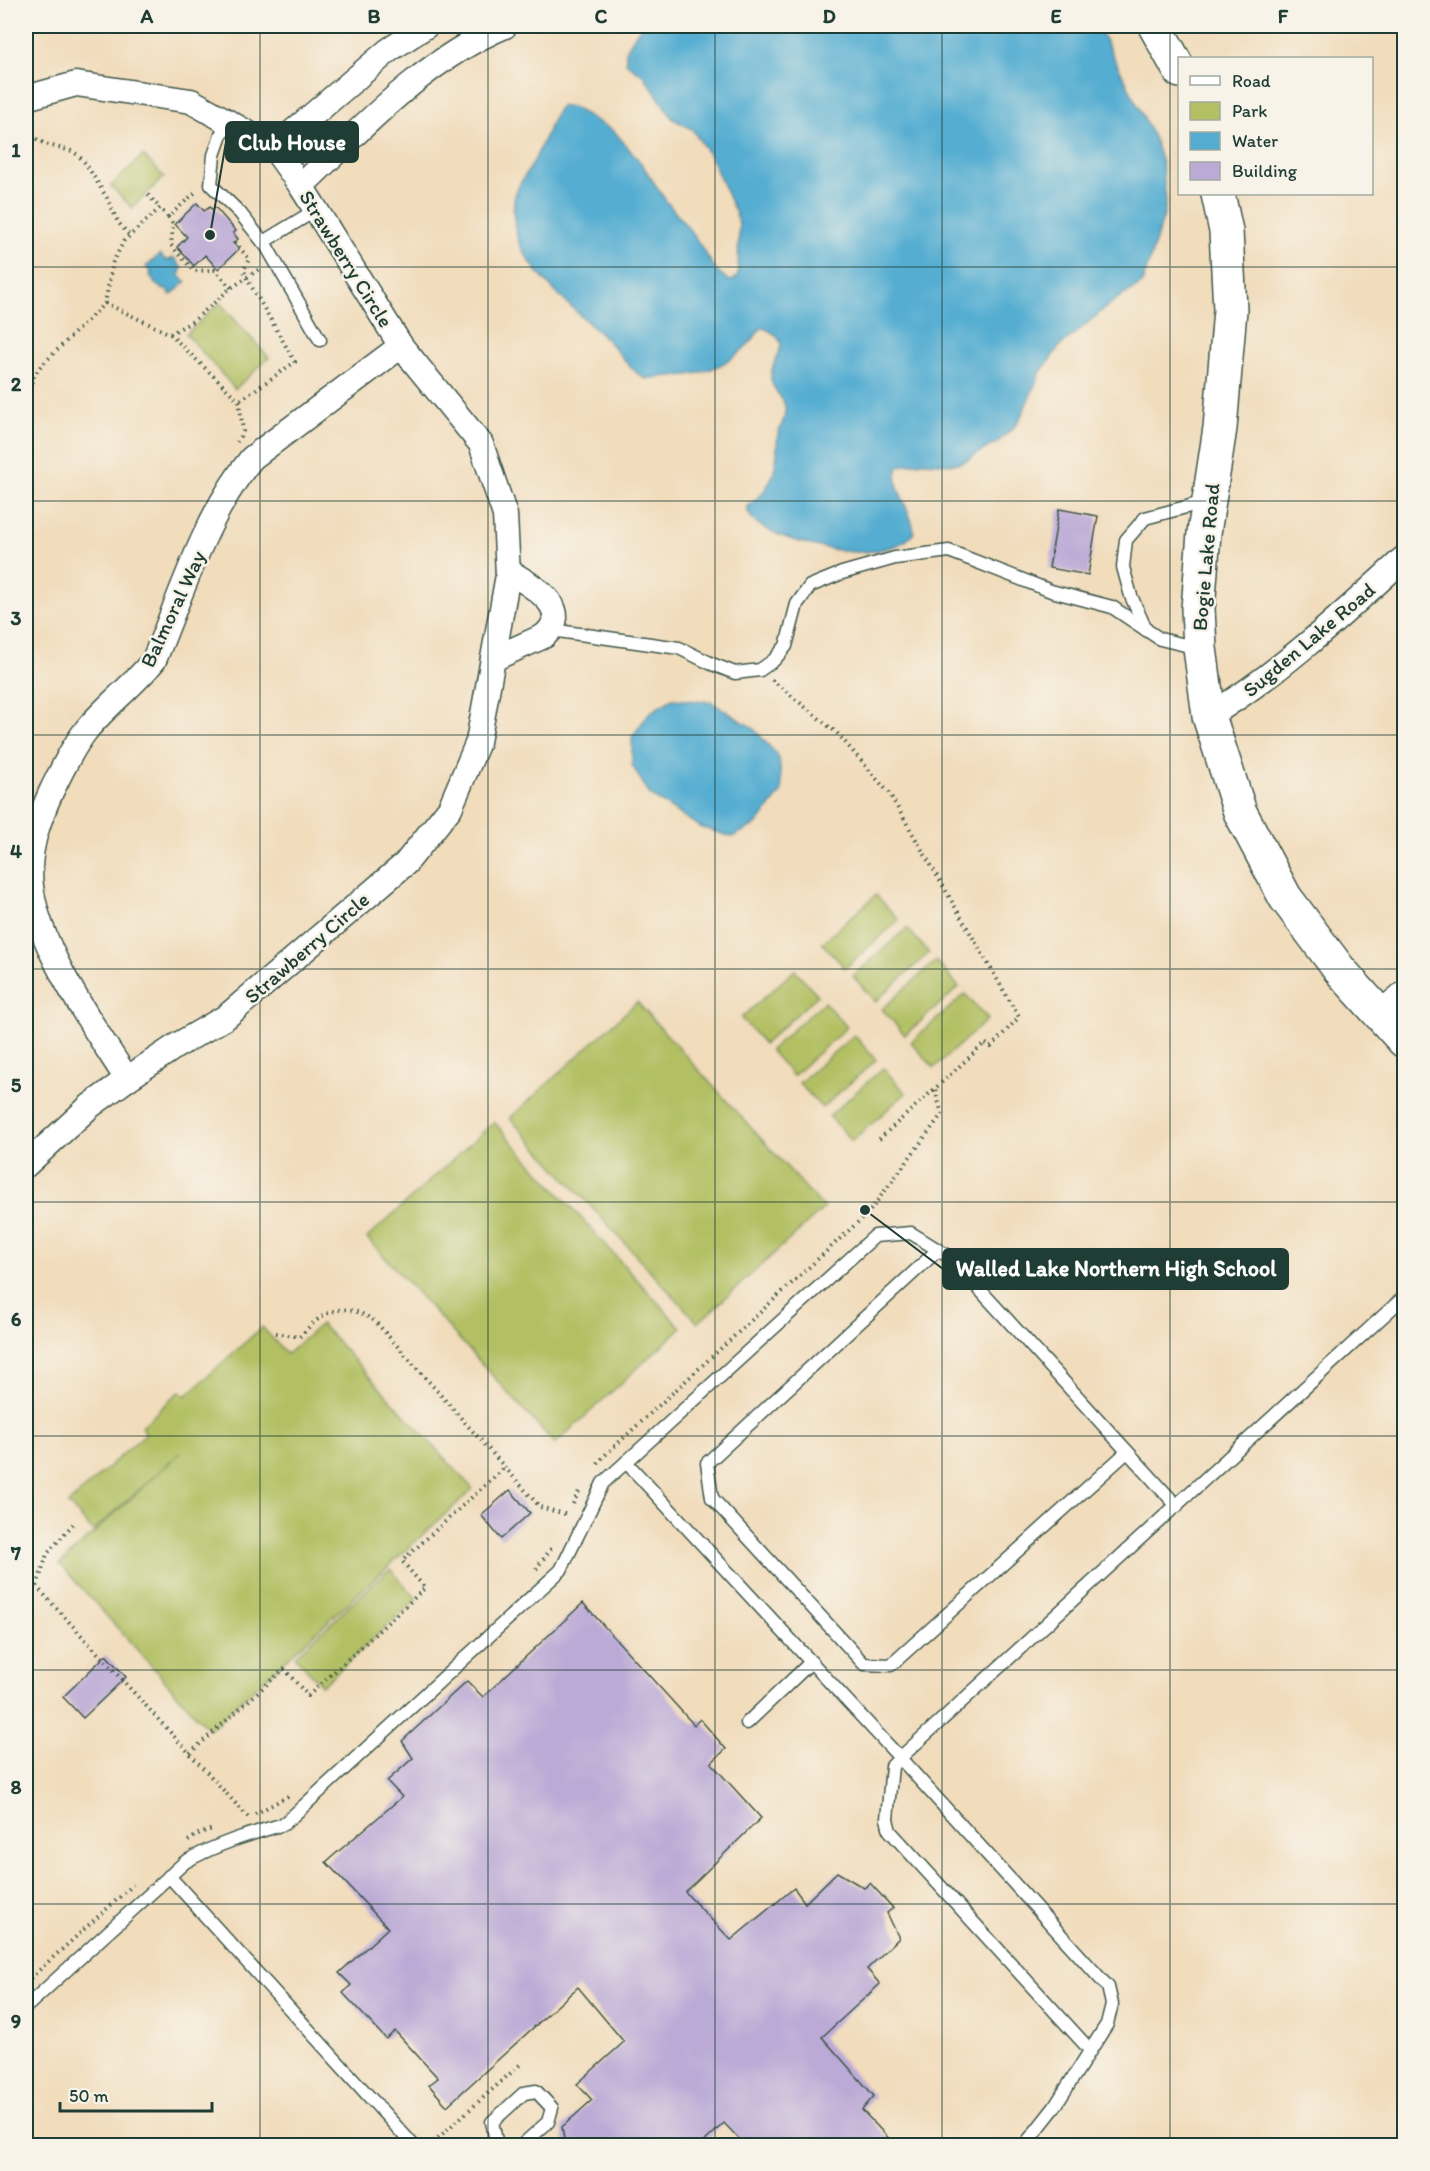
<svg xmlns="http://www.w3.org/2000/svg" width="1430" height="2171" font-family="Itim,sans-serif">
	<rect width="100%" height="100%" fill="#f7f3e8"/>
	<filter id="ink" filterUnits="userSpaceOnUse"><feTurbulence type="fractalNoise" baseFrequency=".0167" numOctaves="2"/><feDisplacementMap in="SourceGraphic" scale="12" xChannelSelector="R" yChannelSelector="G"/><feConvolveMatrix kernelMatrix="1 2 1 2 8 2 1 2 1" color-interpolation-filters="sRGB"/></filter>
	<filter id="wash" filterUnits="userSpaceOnUse"><feTurbulence type="fractalNoise" baseFrequency=".008" numOctaves="4" result="noise"/><feDisplacementMap in="SourceGraphic" scale="24" xChannelSelector="R" yChannelSelector="G"/><feGaussianBlur stdDeviation="1.35" result="paint"/><feColorMatrix in="noise" values="0 0 0 0 0 0 0 0 0 0 0 0 0 0 0 0 0 1.4 0 .05"/><feComposite in="paint" operator="in"/></filter>
	<g filter="url(#wash)">
		<rect width="100%" height="100%" fill="#f1dcbb"/>
		<g fill="#b2c063" stroke="#687e4c" stroke-width="1.5">
			<path d="M143 155 164 177 132 208 111 186Z"/>
			<path d="M220 303 269 358 235 389 186 334Z"/>
			<path d="M876 895 899 920 845 968 822 943Z"/>
			<path d="M907 928 929 953 875 1002 853 976Z"/>
			<path d="M936 961 959 987 905 1035 882 1009Z"/>
			<path d="M795 970 818 995 764 1044 741 1018Z"/>
			<path d="M965 994 988 1019 934 1068 911 1042Z"/>
			<path d="M637 1002 824 1208 698 1323 510 1118Z"/>
			<path d="M824 1002 847 1027 793 1076 770 1050Z"/>
			<path d="M854 1035 876 1060 822 1108 799 1083Z"/>
			<path d="M883 1068 906 1093 852 1141 829 1116Z"/>
			<path d="M494 1122 681 1328 555 1444 367 1238Z"/>
			<path d="M321 1324 473 1489 209 1730 60 1564 181 1452 93 1531 68 1504 146 1433 141 1427 180 1391 186 1396 262 1327 287 1354Z"/>
			<path d="M390 1569 417 1599 322 1686 295 1656Z"/>
		</g>
		<g fill="#54add1" stroke="#3a7582" stroke-width="1.5">
			<path d="M641 26H1098L1154 138 1162 163 1166 200 1164 215 1142 284 1115 300 1059 347 1040 373 1021 417 1014 427 998 442 963 462 953 464 924 462 907 464 898 467C890 489 914 512 914 533 904 547 876 552 858 552 834 552 749 536 747 507 767 493 775 477 777 453 777 447 777 441 778 434 781 425 788 414 784 403 780 395 772 388 771 379 770 366 780 355 781 344 779 336 769 329 761 328 745 353 718 371 688 375 674 376 660 376 646 379 630 371 620 353 607 340 580 314 545 287 525 254 516 241 512 217 514 201 516 185 527 175 534 161 542 144 549 127 557 111L561 106 572 107 614 131 641 163 666 201 693 234 716 270 729 281 734 280 738 275 739 224 736 214 710 156 692 129 673 119 644 76 626 63V50Z"/>
			<path d="M160 254 166 261 174 258 182 268 179 275 186 282 171 295 166 289 164 290 155 284 150 275 152 273 146 267Z"/>
			<path d="M672 699 711 702 753 728 779 757 782 791 757 824 732 837 700 827 650 795 632 765V737L649 713Z"/>
		</g>
		<g id="blocks">
			<g fill="#bcaad6">
				<path d="M197 203 204 211 210 207 212 210 215 207 236 231 233 233 238 239 233 243 239 249 218 269 205 255 194 266 177 247 187 237 175 224Z"/>
				<path d="M1059 509 1098 516 1088 575 1049 568Z"/>
				<path d="M510 1490 530 1513 501 1539 481 1515Z"/>
				<path d="M583 1603 694 1725 700 1719 726 1749 711 1763 761 1818 685 1892 731 1940 794 1888 805 1903 837 1872 864 1888 870 1883 893 1908 887 1913 899 1938 867 1969 880 1984 822 2037 874 2096 862 2110 895 2145H745L724 2123 701 2145H565L562 2127 592 2100 577 2084 624 2042 578 1987 447 2106 429 2085 438 2078 395 2031 386 2039 343 1993 351 1985 339 1973 388 1928 326 1862 402 1797 387 1781 413 1758 402 1741 467 1681 483 1697Z"/>
				<path d="M106 1655 126 1677 83 1718 63 1697Z"/>
			</g>
		</g>
	</g>
	<g filter="url(#ink)">
		<use href="#blocks" fill-opacity="0" stroke="#3e5548" stroke-width="1.5"/>
		<g fill="none" stroke-linecap="round" stroke-linejoin="round">
			<defs>
				<g id="service">
					<path d="M226 121 214 155 211 185 240 213 267 247 320 340"/>
					<path d="M263 242 316 210"/>
					<path d="M551 630 679 648 712 664 735 673 760 670 774 660 786 646 797 604 810 586 842 573 895 558 949 551 1051 591 1112 607 1160 639 1198 648"/>
					<path d="M1146 630 1131 596 1123 567 1126 540 1145 518 1205 502"/>
					<path d="M938 1250 707 1463 712 1498 864 1664 891 1665 1127 1452"/>
					<path d="M626 1462 900 1758 892 1766 887 1819 890 1831 1090 2050"/>
					<path d="M747 1723 811 1662"/>
					<path d="M169 1876 414 2146"/>
					<path d="M26 2007 185 1862C216 1844 250 1834 284 1824L561 1570 603 1483 875 1236 911 1233 951 1258 1177 1506"/>
					<path d="M497 2145 492 2122 524 2093 536 2091 552 2108 548 2122 521 2146"/>
					<path d="M1024 2146 1054 2108 1107 2024 1112 2004 1108 1987 900 1758 1404 1297"/>
				</g>
				<g id="minor">
					<path d="M26 98 76 84 191 101 274 148 301 186 401 346 481 444 505 515 508 575 478 742 450 808 406 863 226 1017 176 1046 127 1079 90 1106 26 1165"/>
					<path d="M274 148 389 50 426 26"/>
					<path d="M301 186C364 126 424 60 505 26"/>
					<path d="M493 659 544 636C576 608 530 585 508 571"/>
					<path d="M1209 716C1280 673 1343 614 1404 558"/>
					<path d="M1379 1014 1404 993"/>
					<path d="M127 1079C92 1024 29 936 30 870 30 843 40 817 51 792 62 770 72 748 87 729 108 704 134 685 154 660 181 595 207 512 252 458L401 346"/>
				</g>
				<g id="secondary">
					<path d="M1155 26 1180 71"/>
					<path d="M1218 194 1226 231 1230 310 1220 428 1204 533 1198 609 1200 648 1209 716 1240 812 1285 897 1339 969 1404 1041"/>
				</g>
			</defs>
			<use href="#service" stroke="#3e5548" stroke-width="15"/>
			<use href="#minor" stroke="#3e5548" stroke-width="27"/>
			<use href="#secondary" stroke="#3e5548" stroke-width="36"/>
			<g stroke="#3e5548" stroke-width="4" stroke-dasharray="1.5 4.5" stroke-linecap="butt">
				<path d="M26 133 45 144 71 151 78 155 86 164 107 198 118 222 129 235"/>
				<path d="M148 195 160 208"/>
				<path d="M168 217 173 224 171 245 194 271 215 270 231 288"/>
				<path d="M235 242 249 259 244 270 246 277 295 362 239 401"/>
				<path d="M105 303 170 334 239 401 243 431 237 442"/>
				<path d="M170 334 193 321 231 288 261 268"/>
				<path d="M26 400 33 378 40 367 105 303 113 262 124 241 160 208 168 217 197 191"/>
				<path d="M772 680 837 733 889 793 1019 1017 991 1047 985 1043 876 1142"/>
				<path d="M276 1333 299 1337C305 1332 310 1325 317 1320 338 1304 354 1308 375 1321L540 1507 568 1515"/>
				<path d="M598 1464 603 1457 869 1212 942 1114 935 1089"/>
				<path d="M573 1504 580 1489"/>
				<path d="M536 1569 553 1546"/>
				<path d="M26 1580 33 1583 37 1587 248 1817"/>
				<path d="M37 1586 47 1554 73 1524"/>
				<path d="M190 1753 284 1669 308 1696 425 1588 402 1561 505 1467"/>
				<path d="M255 1814 290 1795"/>
				<path d="M188 1841 200 1833 213 1829"/>
				<path d="M26 1982 133 1885"/>
				<path d="M429 2146 522 2063"/>
			</g>
			<use href="#service" stroke="#fff" stroke-width="12"/>
			<use href="#minor" stroke="#fff" stroke-width="24"/>
			<use href="#secondary" stroke="#fff" stroke-width="33"/>
		</g>
	</g>
	<path fill="none" stroke="#1f3d34" stroke-width="1.5" stroke-opacity="0.55" d="M260 26V2146M488 26V2146M715 26V2146M942 26V2146M1170 26V2146M26 267H1404M26 501H1404M26 735H1404M26 969H1404M26 1202H1404M26 1436H1404M26 1670H1404M26 1904H1404"/>
	<g text-anchor="middle" stroke-width="5" stroke-linejoin="round" paint-order="stroke">
		<g font-size="21" fill="#1f3d34" stroke="#f7f3e8">
			<text transform="translate(346 259) rotate(58)" y="7">Strawberry Circle</text>
			<text transform="translate(1206 557) rotate(-85)" y="7">Bogie Lake Road</text>
			<text transform="translate(173 609) rotate(-65)" y="7">Balmoral Way</text>
			<text transform="translate(1309 640) rotate(-40)" y="7">Sugden Lake Road</text>
			<text transform="translate(307 948) rotate(-41)" y="7">Strawberry Circle</text>
		</g>
	</g>
	<path fill="none" stroke="#1f3d34" stroke-width="2" d="M210 235L226 142M865 1210L943 1269"/>
	<g fill="#1f3d34" stroke="#f7f3e8" stroke-width="2">
		<circle cx="210" cy="235" r="6"/>
		<circle cx="865" cy="1210" r="6"/>
	</g>
	<g fill="#1f3d34" stroke="#1f3d34" stroke-width="2">
		<rect x="226" y="122" width="132" height="40" rx="6"/>
		<rect x="943" y="1249" width="345" height="40" rx="6"/>
	</g>
	<g font-size="22" text-anchor="middle" font-weight="bold" fill="#fff">
		<text x="292" y="150">Club House</text>
		<text x="1116" y="1276">Walled Lake Northern High School</text>
	</g>
	<rect width="1430" height="2171" fill="none" stroke="#f7f3e8" stroke-width="66"/>
	<rect x="1178" y="57" width="195" height="138" fill="#f7f3e8" stroke="#a1aaa0" stroke-width="1.5"/>
	<rect x="1190" y="76" width="30" height="9" fill="#ffffff" stroke="#a1aaa0" stroke-width="1.5"/>
	<text x="1232" y="87" font-size="18" fill="#1f3d34">Road</text>
	<rect x="1190" y="102" width="30" height="18" fill="#b2c063" stroke="#a1aaa0" stroke-width="1.5"/>
	<text x="1232" y="117" font-size="18" fill="#1f3d34">Park</text>
	<rect x="1190" y="132" width="30" height="18" fill="#54add1" stroke="#a1aaa0" stroke-width="1.5"/>
	<text x="1232" y="147" font-size="18" fill="#1f3d34">Water</text>
	<rect x="1190" y="162" width="30" height="18" fill="#bcaad6" stroke="#a1aaa0" stroke-width="1.5"/>
	<text x="1232" y="177" font-size="18" fill="#1f3d34">Building</text>
	<path d="M60 2102v9h152v-9" fill="none" stroke="#1f3d34" stroke-width="3"/>
	<text x="69" y="2102" font-size="18" fill="#1f3d34" stroke="#f7f3e8" stroke-width="4.5" paint-order="stroke">50 m</text>
	<rect x="33" y="33" width="1364" height="2105" fill="none" stroke="#1f3d34" stroke-width="2"/>
	<g font-size="20" text-anchor="middle" font-weight="bold" fill="#1f3d34">
		<text x="147" y="23">A</text>
		<text x="374" y="23">B</text>
		<text x="601" y="23">C</text>
		<text x="829" y="23">D</text>
		<text x="1056" y="23">E</text>
		<text x="1283" y="23">F</text>
		<text x="16" y="157">1</text>
		<text x="16" y="391">2</text>
		<text x="16" y="625">3</text>
		<text x="16" y="858">4</text>
		<text x="16" y="1092">5</text>
		<text x="16" y="1326">6</text>
		<text x="16" y="1560">7</text>
		<text x="16" y="1794">8</text>
		<text x="16" y="2028">9</text>
	</g>
</svg>
